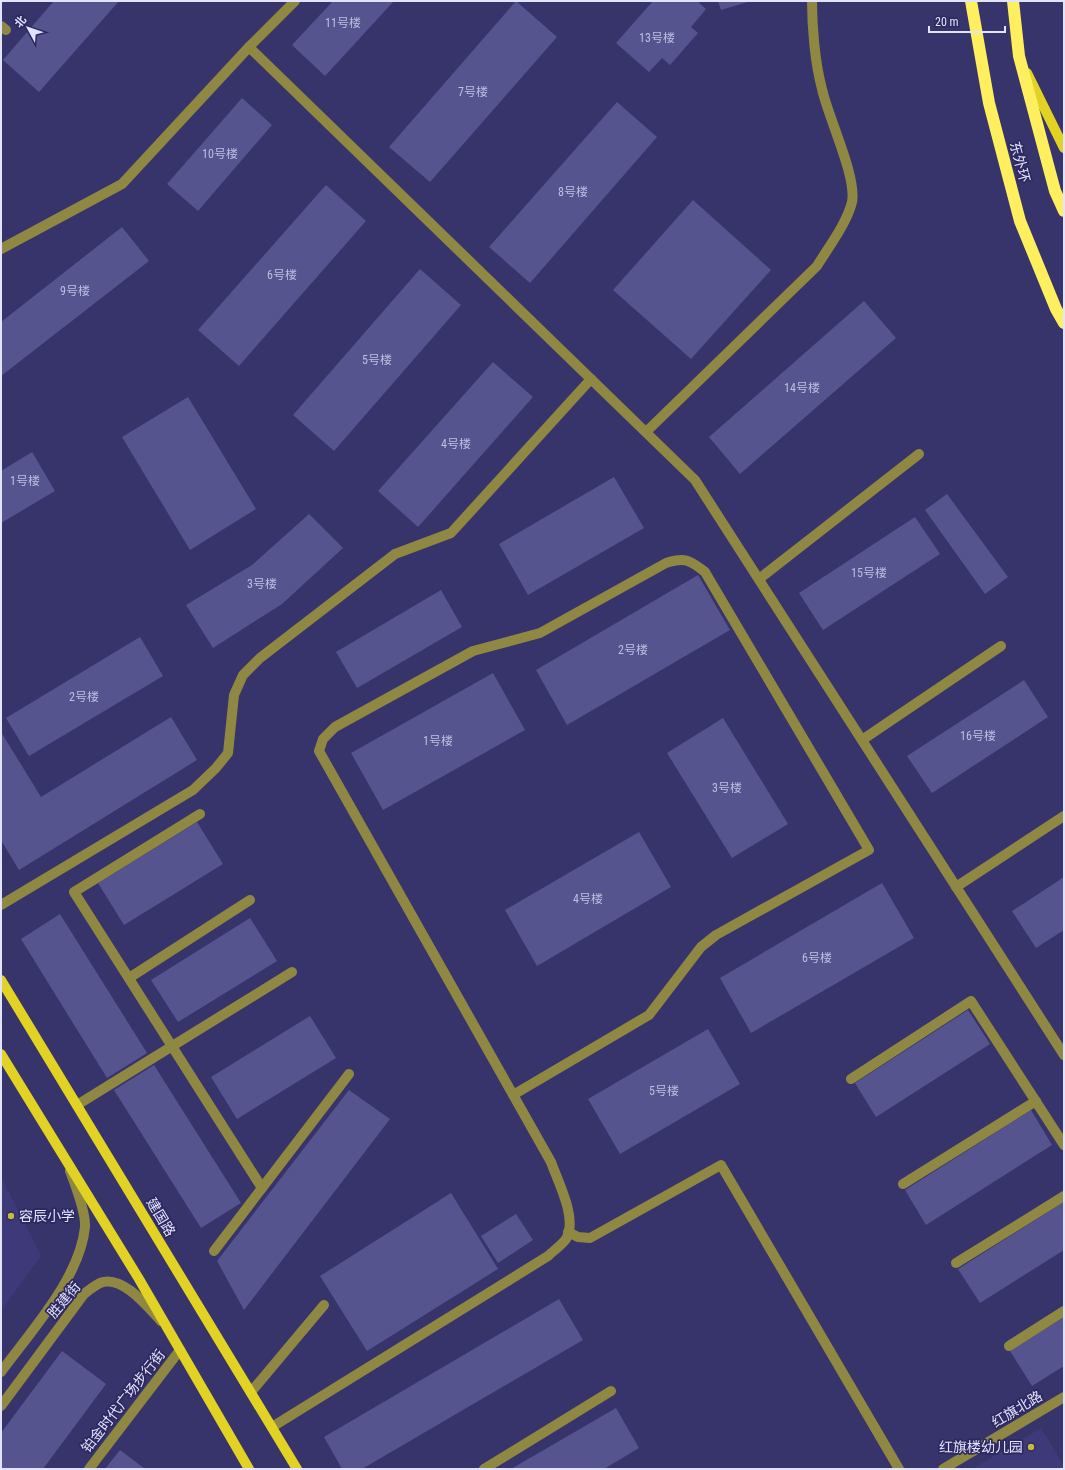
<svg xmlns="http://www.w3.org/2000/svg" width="1065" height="1470" font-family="'Roboto Condensed','Noto Sans SC',sans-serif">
	<rect width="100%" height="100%" fill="#37336b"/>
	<g fill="#3e3979">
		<path d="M1 1177 41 1256 1 1311Z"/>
		<path d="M1041 1428 1064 1466V1469H972Z"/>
	</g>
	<g fill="#56548f">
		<path d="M54 1H119L39 92 3 60Z"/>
		<path d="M333 1H394L325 76 292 45Z"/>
		<path d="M516 1 557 37 430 182 389 147Z"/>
		<path d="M653 1H697L706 9 691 27 698 33 670 65 662 58 649 72 616 43Z"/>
		<path d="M718 1H751L721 10Z"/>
		<path d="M242 98 272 125 198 211 167 184Z"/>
		<path d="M617 102 657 137 530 283 489 247Z"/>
		<path d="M326 185 366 221 239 366 198 330Z"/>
		<path d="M693 200 771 270 691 359 613 290Z"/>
		<path d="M122 227 149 261 1 376V322Z"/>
		<path d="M420 269 461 305 334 451 293 415Z"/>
		<path d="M864 301 896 338 740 474 709 437Z"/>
		<path d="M493 362 533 397 418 527 378 491Z"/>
		<path d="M188 397 256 509 190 550 122 437Z"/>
		<path d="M32 452 55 491 1 523V471Z"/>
		<path d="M614 477 644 528 528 595 499 544Z"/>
		<path d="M947 494 1008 577 985 594 925 510Z"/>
		<path d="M309 514 343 548 282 604 213 648 186 605 252 565Z"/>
		<path d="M915 517 940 554 823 630 799 593Z"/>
		<path d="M698 575 730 630 567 725 536 670Z"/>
		<path d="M441 590 462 627 357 688 336 652Z"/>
		<path d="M140 637 163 676 29 756 6 718Z"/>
		<path d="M493 673 525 730 383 810 351 753Z"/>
		<path d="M1024 680 1048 717 932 793 907 756Z"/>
		<path d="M171 717 197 760 19 870 1 840V732L41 797Z"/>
		<path d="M723 718 788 824 732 858 667 753Z"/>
		<path d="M197 822 223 864 124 925 98 883Z"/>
		<path d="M639 832 671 887 537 966 505 910Z"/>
		<path d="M1064 877V930L1036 948 1012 911Z"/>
		<path d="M882 883 914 938 751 1033 720 978Z"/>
		<path d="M60 914 147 1053 107 1078 21 939Z"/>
		<path d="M250 918 277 961 178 1022 151 980Z"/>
		<path d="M968 1010 990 1044 876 1117 855 1083Z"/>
		<path d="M310 1016 336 1058 237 1119 211 1077Z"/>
		<path d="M708 1029 740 1084 620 1154 588 1099Z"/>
		<path d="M154 1065 241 1203 201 1228 114 1090Z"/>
		<path d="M349 1090 390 1119 244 1310 217 1261Z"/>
		<path d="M1031 1110 1052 1145 926 1225 905 1190Z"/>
		<path d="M451 1193 498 1269 367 1351 320 1276Z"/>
		<path d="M1064 1202V1250L980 1303 958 1269Z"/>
		<path d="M516 1214 533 1240 498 1263 481 1236Z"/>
		<path d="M559 1299 583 1340 362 1469H342L324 1437Z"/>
		<path d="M1064 1317V1366L1032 1386 1010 1351Z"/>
		<path d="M62 1351 106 1384 43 1469H1V1433Z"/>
		<path d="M616 1408 639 1448 604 1469H511Z"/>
		<path d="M120 1450 145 1469H105Z"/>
	</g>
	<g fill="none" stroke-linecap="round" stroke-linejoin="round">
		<g stroke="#8f8843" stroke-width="10">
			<path d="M1 26 6 30"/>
			<path d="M249 47 295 1"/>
			<path d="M1 249 122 184 249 47 695 480 1064 1055"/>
			<path d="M646 432 817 266C828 248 847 223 852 202 857 177 828 117 822 89 815 63 812 27 812 1"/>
			<path d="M759 579 919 454"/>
			<path d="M862 740 1001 646"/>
			<path d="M200 814 74 892 262 1188"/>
			<path d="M956 887 1064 816"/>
			<path d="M1 905 193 790 216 768 228 753 234 695 243 675 260 658 395 554 451 533 591 379"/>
			<path d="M129 978 250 900"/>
			<path d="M851 1079 971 1001 1064 1145"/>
			<path d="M77 1105 292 972"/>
			<path d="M903 1184 1036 1101"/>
			<path d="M568 1232 578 1237 590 1238 721 1165 899 1469"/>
			<path d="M214 1251 349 1074"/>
			<path d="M956 1263 1064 1196"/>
			<path d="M1009 1346 1064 1311"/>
			<path d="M1 1372C31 1331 80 1278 85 1227 86 1214 75 1184 70 1171"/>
			<path d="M251 1392 324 1305"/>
			<path d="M1 1406 84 1294C89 1290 94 1286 100 1283 122 1274 148 1307 161 1321"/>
			<path d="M272 1427 548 1256C553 1251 562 1245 566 1239 578 1219 558 1182 551 1162L319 751 323 739 335 727 473 651 540 633 666 563C685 557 690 560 705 572L869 850 716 935 701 947 649 1015 513 1095"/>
			<path d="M89 1469 180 1350"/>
			<path d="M484 1469 611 1391"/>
			<path d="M943 1469 1064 1397"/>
		</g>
		<g stroke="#e2d224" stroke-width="10">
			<path d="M1027 73 1064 148"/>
			<path d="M1 980 297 1469"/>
			<path d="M1 1054 139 1279 249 1469"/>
		</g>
		<g stroke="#feef5f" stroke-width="12">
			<path d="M971 1 989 103 1020 221 1056 309 1064 323"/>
			<path d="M1013 1 1019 56 1055 191 1064 211"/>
		</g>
	</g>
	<g fill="#c7bb3b" stroke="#2d285f" stroke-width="1.5">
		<circle cx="11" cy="1216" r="4"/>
		<circle cx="1031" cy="1447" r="4"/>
	</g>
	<g text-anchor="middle" stroke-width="3.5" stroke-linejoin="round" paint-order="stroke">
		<g font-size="12" fill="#bfbfe3">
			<text x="343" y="27">11号楼</text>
			<text x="657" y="42">13号楼</text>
			<text x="473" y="96">7号楼</text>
			<text x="220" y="158">10号楼</text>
			<text x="573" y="196">8号楼</text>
			<text x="282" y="279">6号楼</text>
			<text x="75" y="295">9号楼</text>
			<text x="377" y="364">5号楼</text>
			<text x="802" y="392">14号楼</text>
			<text x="456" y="448">4号楼</text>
			<text x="25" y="485">1号楼</text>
			<text x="869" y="577">15号楼</text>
			<text x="262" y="588">3号楼</text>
			<text x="633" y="654">2号楼</text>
			<text x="84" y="701">2号楼</text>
			<text x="978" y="740">16号楼</text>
			<text x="438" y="745">1号楼</text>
			<text x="727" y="792">3号楼</text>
			<text x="588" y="903">4号楼</text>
			<text x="817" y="962">6号楼</text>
			<text x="664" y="1095">5号楼</text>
		</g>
		<g font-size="14" fill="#e2e3ff" stroke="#2d285f">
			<text transform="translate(1020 162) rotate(75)" y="5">东外环</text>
			<text transform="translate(161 1217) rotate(59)" y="5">建国路</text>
			<text transform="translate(64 1300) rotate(-50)" y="5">胜建街</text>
			<text transform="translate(123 1401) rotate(-52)" y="5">铂金时代广场步行街</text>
			<text transform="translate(1017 1409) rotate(-31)" y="5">红旗北路</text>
		</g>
		<g font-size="14" fill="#e2e3ff" stroke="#2d285f" text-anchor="start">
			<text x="19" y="1221">容辰小学</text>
			<text x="1023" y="1452" text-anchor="end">红旗楼幼儿园</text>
		</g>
	</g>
	<rect width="1065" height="1470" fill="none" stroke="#e2e3ff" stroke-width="4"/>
	<g transform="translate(28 28) rotate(310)" stroke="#2d285f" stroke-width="3" paint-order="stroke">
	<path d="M0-3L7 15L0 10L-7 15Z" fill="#e2e3ff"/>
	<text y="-6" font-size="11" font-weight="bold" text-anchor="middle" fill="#e2e3ff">北</text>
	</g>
	<path d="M929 26v6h76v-6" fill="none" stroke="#e2e3ff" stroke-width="2"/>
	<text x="935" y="26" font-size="12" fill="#e2e3ff" stroke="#2d285f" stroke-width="3" paint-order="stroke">20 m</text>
</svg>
